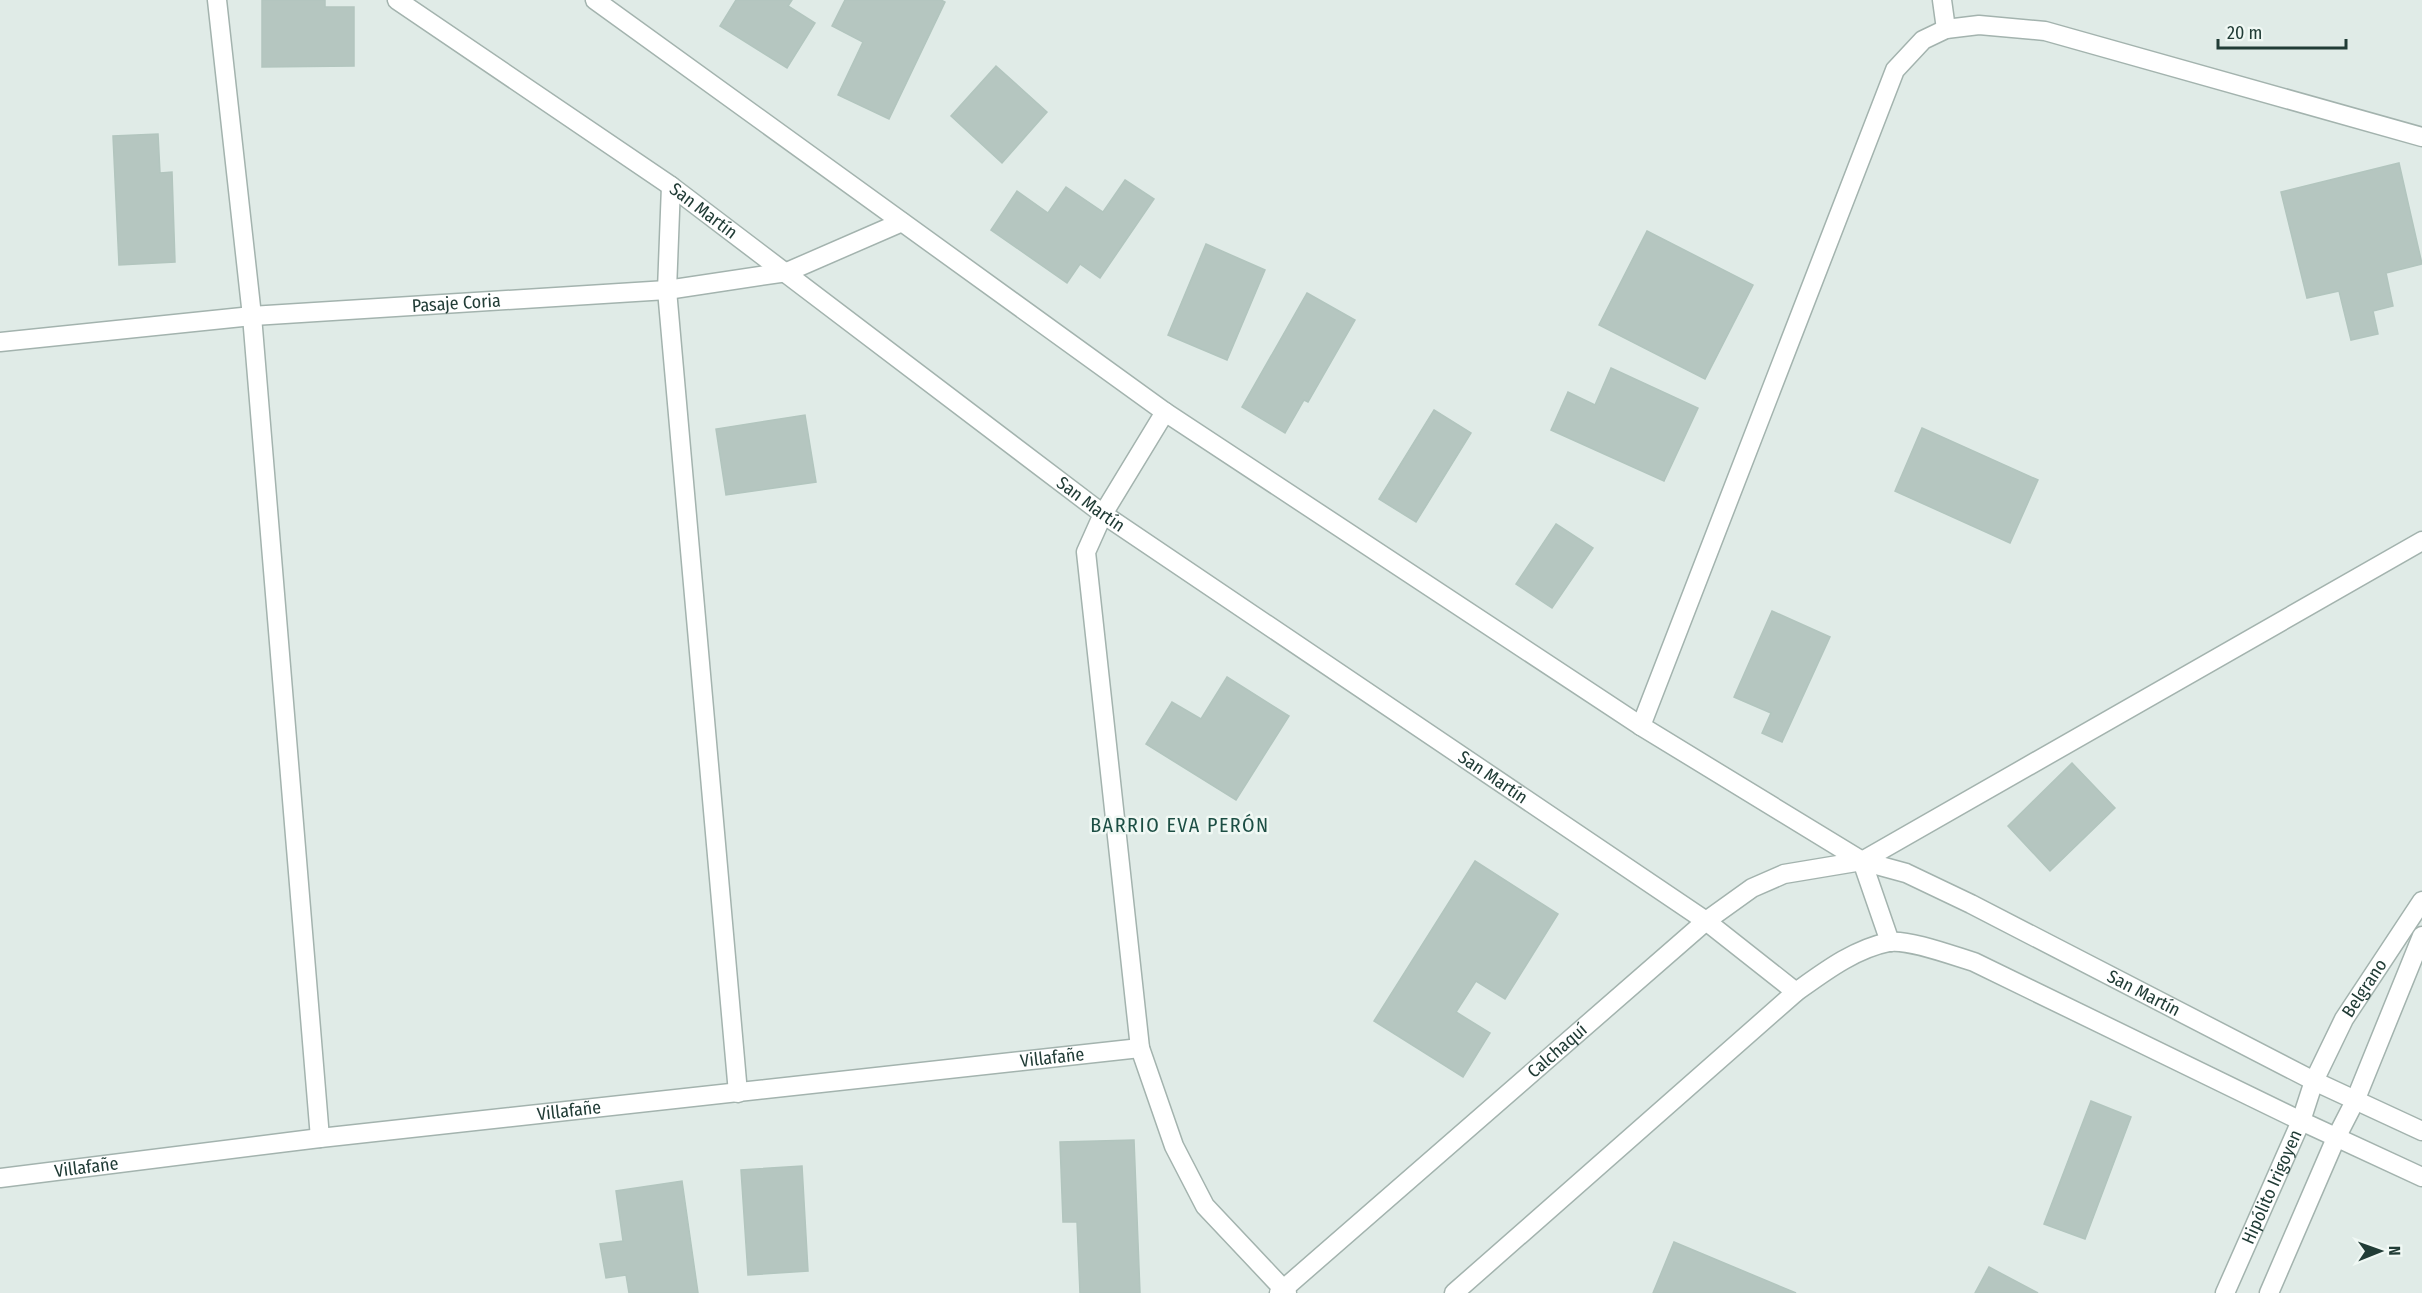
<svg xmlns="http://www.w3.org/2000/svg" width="2422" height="1293" font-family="'Fira Sans Condensed',sans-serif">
	<rect width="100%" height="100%" fill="#e0ebe7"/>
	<g fill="#b5c6c0" stroke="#b2c5be" stroke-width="1.5">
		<path d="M262 0H325V7H354V66L262 67Z"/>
		<path d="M736 0H792L788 6 815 23 787 68 720 26Z"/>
		<path d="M845 0H941L945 2 889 119 838 95 863 42 832 26Z"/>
		<path d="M996 66 1047 112 1002 163 951 116Z"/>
		<path d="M158 134 160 173 172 172 175 262 119 265 113 136Z"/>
		<path d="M2399 163 2422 264 2386 273 2393 306 2373 311 2378 334 2351 340 2339 291 2307 298 2281 192Z"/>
		<path d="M1125 180 1154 199 1100 278 1080 264 1067 283 991 230 1017 191 1048 213 1066 187 1103 212Z"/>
		<path d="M1647 231 1753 285 1705 379 1599 325Z"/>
		<path d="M1206 244 1265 270 1227 360 1168 335Z"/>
		<path d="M1307 293 1355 320 1308 402 1304 400 1285 433 1242 407Z"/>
		<path d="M1611 368 1698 408 1664 481 1551 430 1568 392 1595 405Z"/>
		<path d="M1434 410 1471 433 1416 522 1379 499Z"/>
		<path d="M805 415 816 482 726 495 716 429Z"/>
		<path d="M1922 428 2038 480 2010 543 1895 491Z"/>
		<path d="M1556 524 1593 548 1552 608 1516 584Z"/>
		<path d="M1772 611 1830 637 1782 742 1762 733 1771 713 1734 697Z"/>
		<path d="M1227 677 1289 716 1236 800 1146 744 1172 702 1201 719Z"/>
		<path d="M2072 763 2115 808 2050 871 2008 826Z"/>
		<path d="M1475 861 1558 914 1505 999 1476 981 1456 1012 1490 1033 1463 1077 1374 1021Z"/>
		<path d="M2091 1101 2131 1117 2085 1239 2044 1224Z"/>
		<path d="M1134 1140 1140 1293H1080L1077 1222H1063L1060 1142Z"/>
		<path d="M802 1166 808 1271 748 1275 741 1170Z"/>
		<path d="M682 1181 698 1293H629L626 1275 606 1278 600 1244 623 1241 616 1191Z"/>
		<path d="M1674 1242 1796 1293H1653Z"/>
		<path d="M1989 1267 2038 1293H1975Z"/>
	</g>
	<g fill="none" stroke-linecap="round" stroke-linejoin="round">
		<defs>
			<g id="minor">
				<path d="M217 0 252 316 320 1138"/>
				<path id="s1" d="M397 0 671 186 1103 514 1706 921 1796 992"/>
				<path d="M595 0 1165 412 1641 726 1862 861 1890 942"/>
				<path d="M1942 0 1946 29"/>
				<path d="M671 186 667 290 738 1093"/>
				<path id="s2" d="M0 342 252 316 667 290 787 272 902 222"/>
				<path d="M1165 412 1103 514 1086 552 1140 1048 1174 1146 1205 1206 1287 1293"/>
				<path d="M1641 726 1895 70 1923 40 1946 29 1979 25 2045 31 2422 137"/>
				<path id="s3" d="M1862 861 1906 873 1971 904 2314 1081 2422 1131"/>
				<path id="s4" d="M0 1178 320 1138 1140 1048"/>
				<path id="s5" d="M1279 1293 1706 921 1752 888 1784 874 1862 861 2422 541"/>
				<path d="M1454 1293 1796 992C1824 972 1854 949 1889 942 1909 939 1954 956 1974 962L2301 1121 2422 1177"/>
				<path id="s6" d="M2225 1293 2301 1121 2314 1081 2344 1019 2422 901"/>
				<path d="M2269 1293 2336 1138 2355 1101 2422 936"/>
			</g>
		</defs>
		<use href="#minor" stroke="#a3b3ae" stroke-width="21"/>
		<use href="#minor" stroke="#fff" stroke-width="18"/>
	</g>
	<g text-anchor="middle" stroke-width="5" stroke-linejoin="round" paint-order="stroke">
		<g font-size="18" fill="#213c36" stroke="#f0f8f4">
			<text dy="6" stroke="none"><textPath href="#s1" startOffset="372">San Martín</textPath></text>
			<text dy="6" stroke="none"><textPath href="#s2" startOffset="458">Pasaje Coria</textPath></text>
			<text dy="6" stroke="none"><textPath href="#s1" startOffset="858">San Martín</textPath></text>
			<text dy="6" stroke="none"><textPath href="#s1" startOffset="1344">San Martín</textPath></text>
			<text dy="6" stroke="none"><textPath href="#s6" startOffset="336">Belgrano</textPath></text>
			<text dy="6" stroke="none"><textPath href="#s3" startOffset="312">San Martín</textPath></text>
			<text dy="6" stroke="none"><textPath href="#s5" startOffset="369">Calchaquí</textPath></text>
			<text dy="6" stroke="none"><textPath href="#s4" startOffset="1059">Villafañe</textPath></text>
			<text dy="6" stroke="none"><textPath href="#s4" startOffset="573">Villafañe</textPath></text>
			<text dy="6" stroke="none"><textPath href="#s4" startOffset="87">Villafañe</textPath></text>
			<text dy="6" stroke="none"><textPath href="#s6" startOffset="116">Hipólito Irigoyen</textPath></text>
		</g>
		<g font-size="20" letter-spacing="1.5" fill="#1c4e44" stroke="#f0f8f4">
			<text x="1180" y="832">BARRIO EVA PERÓN</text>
		</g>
	</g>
	<g transform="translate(2380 1251) rotate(89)" stroke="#f0f8f4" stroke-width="4.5" paint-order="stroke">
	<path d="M0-4.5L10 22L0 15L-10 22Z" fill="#213c36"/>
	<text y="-9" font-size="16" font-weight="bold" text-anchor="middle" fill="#213c36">N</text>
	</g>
	<path d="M2218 39v9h128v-9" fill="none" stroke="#213c36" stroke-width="3"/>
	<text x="2227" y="39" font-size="18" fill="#213c36" stroke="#f0f8f4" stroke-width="4.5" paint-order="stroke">20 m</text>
</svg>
